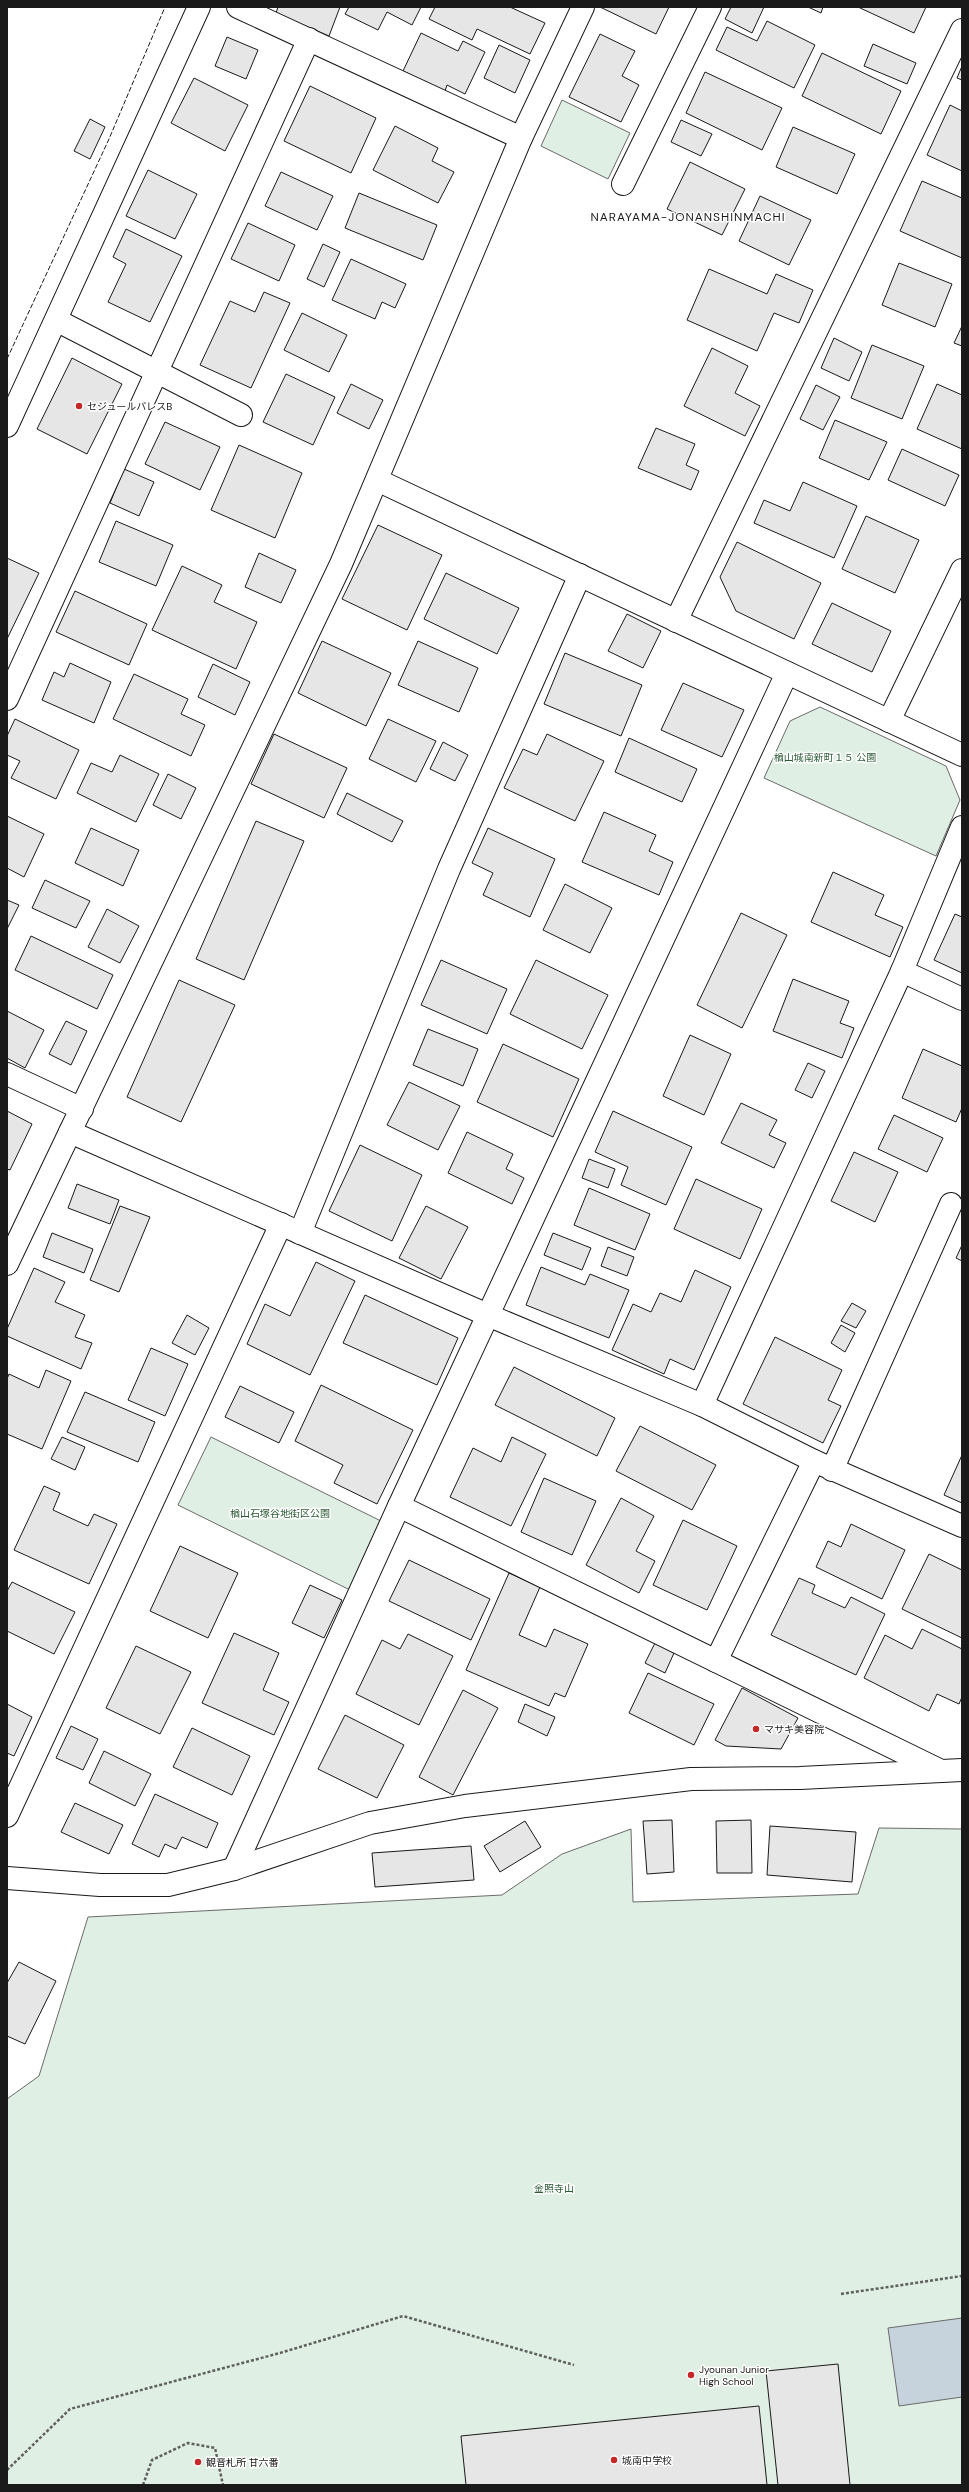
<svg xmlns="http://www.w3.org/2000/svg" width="969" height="2492" font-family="'DM Sans','Noto Sans JP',sans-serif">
	<rect width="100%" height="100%" fill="#fff"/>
	<g fill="#e0efe3" stroke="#6a6a6a">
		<path d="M562 100 630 133 608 179 541 146Z"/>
		<path d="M820 707 946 766 960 800 936 856 764 778 790 721Z"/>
		<path d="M211 1437 383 1522 350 1590 178 1505Z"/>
		<path d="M879 1828 962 1829V2485H7V2099L39 2076 88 1917 502 1895 562 1854 631 1829 633 1902 858 1894Z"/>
	</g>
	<path fill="#c6d2dc" stroke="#6a6a6a" d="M962 2318V2397L899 2406 888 2328Z"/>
	<g fill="#e6e6e6" stroke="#1a1a1a">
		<path d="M278 7H340L329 36 276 13Z"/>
		<path d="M349 7H421L412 25 387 12 378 30 345 14Z"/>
		<path d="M435 7H510L545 23 530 54 477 29 472 40 429 19Z"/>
		<path d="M600 7H669L656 34Z"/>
		<path d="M731 7H764L752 33 725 19Z"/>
		<path d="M808 7H823L821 13Z"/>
		<path d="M858 7H926L914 33Z"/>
		<path d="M767 21 815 45 794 88 716 50 727 27 757 41Z"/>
		<path d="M421 33 458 51 463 41 485 52 465 94 447 85 445 91 403 71Z"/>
		<path d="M600 34 635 51 622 76 639 85 621 122 569 97Z"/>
		<path d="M227 37 258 50 246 79 215 66Z"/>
		<path d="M873 44 916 63 907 84 864 66Z"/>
		<path d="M499 45 530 60 515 93 484 78Z"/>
		<path d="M822 53 901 91 881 134 802 96Z"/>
		<path d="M962 66V80L957 78Z"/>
		<path d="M705 72 782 108 762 150 686 113Z"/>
		<path d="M194 78 248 105 225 151 171 123Z"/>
		<path d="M310 86 376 118 351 173 284 141Z"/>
		<path d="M950 105 962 111V171L927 155Z"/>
		<path d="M90 119 105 127 90 159 74 151Z"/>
		<path d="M681 120 712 134 701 156 671 142Z"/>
		<path d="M395 126 438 148 432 161 454 172 438 203 373 170Z"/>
		<path d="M793 127 855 154 837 194 776 167Z"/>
		<path d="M690 162 745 189 722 235 667 209Z"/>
		<path d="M148 170 197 194 175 239 126 216Z"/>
		<path d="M281 172 333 196 317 230 265 206Z"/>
		<path d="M922 181 962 198V258L900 231Z"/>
		<path d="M359 193 437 225 423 260 345 228Z"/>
		<path d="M760 196 811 220 789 265 739 241Z"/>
		<path d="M248 223 295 245 279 281 231 259Z"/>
		<path d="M126 229 182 256 150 322 108 302 126 264 113 257Z"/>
		<path d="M323 244 340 252 324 287 307 279Z"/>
		<path d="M351 259 406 284 395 308 382 302 375 319 332 300Z"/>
		<path d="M899 263 952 284 935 327 882 305Z"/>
		<path d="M709 269 767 294 776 274 813 290 799 323 774 313 757 351 687 320Z"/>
		<path d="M264 292 290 303 251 388 200 365 230 301 255 312Z"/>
		<path d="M302 313 347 335 329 372 284 350Z"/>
		<path d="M962 326V346L954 343Z"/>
		<path d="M834 338 862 352 849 381 821 368Z"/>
		<path d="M872 345 924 366 902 419 851 398Z"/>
		<path d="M712 348 748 366 735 393 760 406 745 436 684 406Z"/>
		<path d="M72 358 122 384 87 454 37 429Z"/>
		<path d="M286 374 335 397 313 445 263 422Z"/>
		<path d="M351 384 383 400 369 429 337 413Z"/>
		<path d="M937 384 962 395V449L917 429Z"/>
		<path d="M816 385 840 397 823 430 800 419Z"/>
		<path d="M835 420 887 442 869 480 819 458Z"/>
		<path d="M165 422 220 447 200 490 145 464Z"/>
		<path d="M656 428 695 444 686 465 699 471 691 490 638 468Z"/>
		<path d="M239 445 302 473 275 538 211 510Z"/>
		<path d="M902 449 959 475 945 506 888 480Z"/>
		<path d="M124 469 154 482 139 516 110 503Z"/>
		<path d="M803 482 857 506 834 558 754 523 764 500 790 511Z"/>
		<path d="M866 516 919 540 895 593 842 569Z"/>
		<path d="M116 521 173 545 156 586 99 562Z"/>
		<path d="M378 525 442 555 407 630 342 599Z"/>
		<path d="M737 542 821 583 794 639 736 611 720 577Z"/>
		<path d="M259 553 296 570 281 603 245 587Z"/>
		<path d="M7 558 39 573 7 639Z"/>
		<path d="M182 566 222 585 214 602 257 622 236 669 152 630Z"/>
		<path d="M446 573 519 608 497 654 424 619Z"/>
		<path d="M75 591 147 624 129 665 56 632Z"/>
		<path d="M832 603 891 631 872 672 812 644Z"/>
		<path d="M627 614 661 631 643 668 608 651Z"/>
		<path d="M322 641 391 673 366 726 298 693Z"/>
		<path d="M418 641 478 668 459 712 398 685Z"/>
		<path d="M565 653 642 685 621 736 544 704Z"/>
		<path d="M70 663 111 682 94 723 42 700 54 672 64 677Z"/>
		<path d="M213 664 250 682 235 715 198 697Z"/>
		<path d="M134 674 188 699 181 714 205 725 191 756 113 719Z"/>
		<path d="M683 683 744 710 722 757 661 730Z"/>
		<path d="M15 719 79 750 56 799 11 778 20 761 7 755V736Z"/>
		<path d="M388 719 436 741 416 782 369 759Z"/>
		<path d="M274 734 347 768 324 818 251 784Z"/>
		<path d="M547 734 604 761 575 821 504 788 523 749 537 755Z"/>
		<path d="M629 738 697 769 682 802 615 772Z"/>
		<path d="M443 742 468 755 455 781 430 769Z"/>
		<path d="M120 755 159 774 136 822 77 793 91 763 112 772Z"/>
		<path d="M168 774 196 788 181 819 153 805Z"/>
		<path d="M347 793 403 821 392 842 337 814Z"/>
		<path d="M604 812 656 835 649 851 673 862 659 895 582 862Z"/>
		<path d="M7 816 44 834 24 877 7 868Z"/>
		<path d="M256 821 304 841 244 980 196 959Z"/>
		<path d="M91 828 139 850 123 886 75 863Z"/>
		<path d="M488 828 555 859 530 917 483 895 493 873 472 863Z"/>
		<path d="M833 872 884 895 875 915 903 927 890 957 811 922Z"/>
		<path d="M45 880 90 901 76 928 32 908Z"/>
		<path d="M565 884 612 908 590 953 543 930Z"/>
		<path d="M7 900 19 905 7 929Z"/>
		<path d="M107 909 139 926 120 963 88 947Z"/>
		<path d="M741 913 787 935 742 1028 697 1005Z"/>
		<path d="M955 914 962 917V973L934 960Z"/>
		<path d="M31 936 113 975 97 1009 15 970Z"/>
		<path d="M441 960 507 989 487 1034 421 1005Z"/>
		<path d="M536 960 608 995 582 1049 510 1014Z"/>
		<path d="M793 979 849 1001 840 1023 854 1028 842 1058 773 1031Z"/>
		<path d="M179 980 235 1005 181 1122 127 1097Z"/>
		<path d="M7 1011 44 1030 25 1068 7 1058Z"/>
		<path d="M66 1021 87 1031 71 1065 49 1054Z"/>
		<path d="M428 1029 478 1049 463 1086 413 1065Z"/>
		<path d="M690 1035 731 1054 704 1115 663 1096Z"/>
		<path d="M503 1044 579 1079 553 1137 477 1102Z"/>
		<path d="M923 1049 962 1066V1108L956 1122 902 1098Z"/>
		<path d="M808 1063 825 1071 812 1098 795 1090Z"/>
		<path d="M409 1082 460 1106 438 1150 387 1125Z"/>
		<path d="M741 1103 777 1120 769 1135 786 1143 774 1168 721 1143Z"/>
		<path d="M7 1111 32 1124 10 1170 7 1169Z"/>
		<path d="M613 1111 692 1147 666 1205 621 1185 628 1167 595 1152Z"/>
		<path d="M894 1115 943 1138 927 1172 878 1149Z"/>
		<path d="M467 1132 513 1154 506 1169 524 1178 512 1204 448 1173Z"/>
		<path d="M360 1145 422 1175 392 1241 329 1211Z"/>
		<path d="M854 1152 898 1172 875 1222 831 1201Z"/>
		<path d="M589 1159 615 1169 608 1188 582 1178Z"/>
		<path d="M696 1179 762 1209 740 1259 674 1229Z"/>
		<path d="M77 1184 119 1200 110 1224 68 1208Z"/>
		<path d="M589 1188 650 1214 635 1250 574 1225Z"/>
		<path d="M120 1206 150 1217 119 1292 90 1280Z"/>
		<path d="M426 1206 468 1227 441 1279 399 1258Z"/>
		<path d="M52 1233 93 1249 84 1273 43 1257Z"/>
		<path d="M553 1233 591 1248 582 1270 544 1255Z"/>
		<path d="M962 1245V1261L956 1258Z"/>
		<path d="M608 1247 634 1257 627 1276 601 1266Z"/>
		<path d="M316 1262 355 1281 310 1375 247 1344 265 1304 290 1316Z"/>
		<path d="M541 1267 585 1285 590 1274 629 1290 609 1338 526 1305Z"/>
		<path d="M34 1268 65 1282 55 1302 85 1315 75 1337 92 1343 81 1369 7 1336V1329Z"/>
		<path d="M695 1270 731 1287 694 1370 670 1359 664 1374 612 1350 633 1304 651 1312 660 1293 681 1302Z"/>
		<path d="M365 1295 458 1338 437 1385 343 1343Z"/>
		<path d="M852 1303 866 1311 856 1328 841 1321Z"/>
		<path d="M187 1315 209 1328 195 1355 172 1343Z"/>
		<path d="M841 1325 855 1333 845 1352 831 1343Z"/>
		<path d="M775 1337 842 1370 828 1400 841 1406 823 1443 743 1404Z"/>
		<path d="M151 1348 188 1364 165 1416 128 1400Z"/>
		<path d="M514 1367 615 1418 597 1456 495 1405Z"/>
		<path d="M46 1370 71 1381 42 1449 7 1434V1379L9 1374 39 1388Z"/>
		<path d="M321 1385 413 1430 377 1504 334 1483 343 1465 295 1441Z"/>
		<path d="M240 1386 294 1412 279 1443 225 1417Z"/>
		<path d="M85 1392 155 1422 138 1462 67 1432Z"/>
		<path d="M640 1426 716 1465 692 1510 616 1471Z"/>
		<path d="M62 1437 85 1447 75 1470 51 1459Z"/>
		<path d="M512 1437 546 1454 511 1526 450 1497 473 1448 501 1462Z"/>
		<path d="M962 1455V1503L944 1495Z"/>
		<path d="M544 1478 596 1501 572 1555 521 1532Z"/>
		<path d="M44 1486 60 1493 53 1510 88 1526 94 1514 117 1524 89 1584 14 1550Z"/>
		<path d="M621 1498 654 1516 636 1551 655 1561 639 1593 586 1565Z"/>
		<path d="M683 1520 737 1546 707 1610 653 1585Z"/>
		<path d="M851 1524 905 1550 882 1599 816 1567 828 1541 841 1547Z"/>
		<path d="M180 1546 238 1573 208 1638 150 1611Z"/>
		<path d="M929 1554 962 1570V1638L902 1609Z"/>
		<path d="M409 1560 490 1599 471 1640 389 1601Z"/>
		<path d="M509 1573 540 1587 519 1635 546 1647 554 1629 588 1644 565 1697 555 1693 549 1706 466 1670Z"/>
		<path d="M799 1578 815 1585 812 1593 845 1608 851 1597 885 1614 856 1675 771 1635Z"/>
		<path d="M12 1582 75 1612 54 1654 7 1631V1591Z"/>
		<path d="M310 1585 342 1600 324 1638 292 1623Z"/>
		<path d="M922 1629 962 1649V1697L959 1704 937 1694 929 1711 864 1678 885 1635 912 1649Z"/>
		<path d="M234 1633 279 1653 263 1690 289 1702 274 1735 202 1703Z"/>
		<path d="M408 1634 453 1656 419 1725 356 1694 382 1640 400 1649Z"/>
		<path d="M655 1643 674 1653 665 1673 645 1663Z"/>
		<path d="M136 1646 191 1672 160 1734 106 1708Z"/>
		<path d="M648 1673 714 1704 694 1745 629 1713Z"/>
		<path d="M742 1688 798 1718 781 1749 726 1746 715 1740Z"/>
		<path d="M463 1690 498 1708 453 1795 419 1777Z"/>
		<path d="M7 1704 32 1717 14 1756 7 1753Z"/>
		<path d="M525 1704 555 1717 547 1736 518 1722Z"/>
		<path d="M345 1715 404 1745 377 1798 318 1769Z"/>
		<path d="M71 1726 98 1739 83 1770 56 1758Z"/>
		<path d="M192 1728 250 1756 232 1795 173 1767Z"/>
		<path d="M104 1751 151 1774 135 1806 89 1783Z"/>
		<path d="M155 1794 218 1823 207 1848 182 1837 176 1849 165 1844 159 1857 132 1844Z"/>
		<path d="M75 1803 123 1825 109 1854 61 1832Z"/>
		<path d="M672 1820 674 1872 647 1874 643 1821Z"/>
		<path d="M751 1820 752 1873H717L716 1821Z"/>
		<path d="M525 1821 541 1847 500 1872 484 1846Z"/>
		<path d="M770 1826 856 1832 852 1882 767 1875Z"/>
		<path d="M471 1846 474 1880 375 1887 372 1853Z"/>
		<path d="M19 1962 56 1981 25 2044 7 2036V1983Z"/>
		<path d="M838 2364 850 2485H778L766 2371Z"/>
		<path d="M759 2406 767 2485H466L461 2436Z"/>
	</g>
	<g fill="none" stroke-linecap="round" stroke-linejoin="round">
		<defs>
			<g id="minor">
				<path d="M238 7 521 138"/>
				<path d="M623 184 710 7"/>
				<path d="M56 320 241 415"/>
				<path d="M7 426 199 7"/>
				<path d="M377 480 962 755"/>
				<path d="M676 621 962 30"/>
				<path d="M7 699 309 39"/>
				<path d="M889 721 962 570"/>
				<path d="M962 827 902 971 962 999"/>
				<path d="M7 1074 82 1109"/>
				<path d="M70 1132 490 1316 702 1405 902 971"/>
				<path d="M300 1233 449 869 580 575"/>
				<path d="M7 1264 341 564 521 138 583 7"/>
				<path d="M702 1405 814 1461 962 1526"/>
				<path d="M832 1470 951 1204"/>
				<path d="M399 1506 941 1771"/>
				<path d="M716 1661 814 1461"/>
				<path d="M7 1816 281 1224"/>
				<path d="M234 1869 399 1506 787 673"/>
				<path d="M7 1878 100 1885H168L234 1869 370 1823 465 1806 691 1779 800 1778 962 1770"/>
			</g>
		</defs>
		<use href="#minor" stroke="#1a1a1a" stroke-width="24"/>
		<g stroke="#5f5f5f" stroke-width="2.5" stroke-dasharray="3 2" stroke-linecap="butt">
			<path d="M841 2294 962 2276"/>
			<path d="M7 2470 70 2409 280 2353 403 2316 574 2365"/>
			<path d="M143 2485 152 2460 188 2443 215 2448 223 2485"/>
		</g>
		<use href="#minor" stroke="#fff" stroke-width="22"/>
		<path stroke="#1a1a1a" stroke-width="1" stroke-dasharray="5 2" stroke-linecap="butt" d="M7 359 109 139 165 7"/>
	</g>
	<g fill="#c62828" stroke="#fff" stroke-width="1.5">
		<circle cx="79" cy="406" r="4"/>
		<circle cx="756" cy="1729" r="4"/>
		<circle cx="691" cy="2375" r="4"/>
		<circle cx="614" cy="2460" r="4"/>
		<circle cx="198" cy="2462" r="4"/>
	</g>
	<g text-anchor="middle" stroke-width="3" stroke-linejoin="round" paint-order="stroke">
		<g font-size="10" fill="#1a1a1a" stroke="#fff" text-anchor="start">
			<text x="87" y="410">セジュールパレスB</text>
			<text x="764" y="1733">マサキ美容院</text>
			<text x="699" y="2373">Jyounan Junior<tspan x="699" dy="12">High School</tspan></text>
			<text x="622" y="2464">城南中学校</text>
			<text x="206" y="2466">観音札所 甘六番</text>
		</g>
		<g font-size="10" fill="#2b5a34" stroke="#fff">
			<text x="825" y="761">楢山城南新町１５ 公園</text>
			<text x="280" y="1517">楢山石塚谷地街区公園</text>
			<text x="554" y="2192">金照寺山</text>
		</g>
		<g font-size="12" letter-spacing="1" fill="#1a1a1a" stroke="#fff">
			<text x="688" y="221">NARAYAMA-JONANSHINMACHI</text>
		</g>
	</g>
	<rect width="969" height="2492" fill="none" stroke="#1a1a1a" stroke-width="16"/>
</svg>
